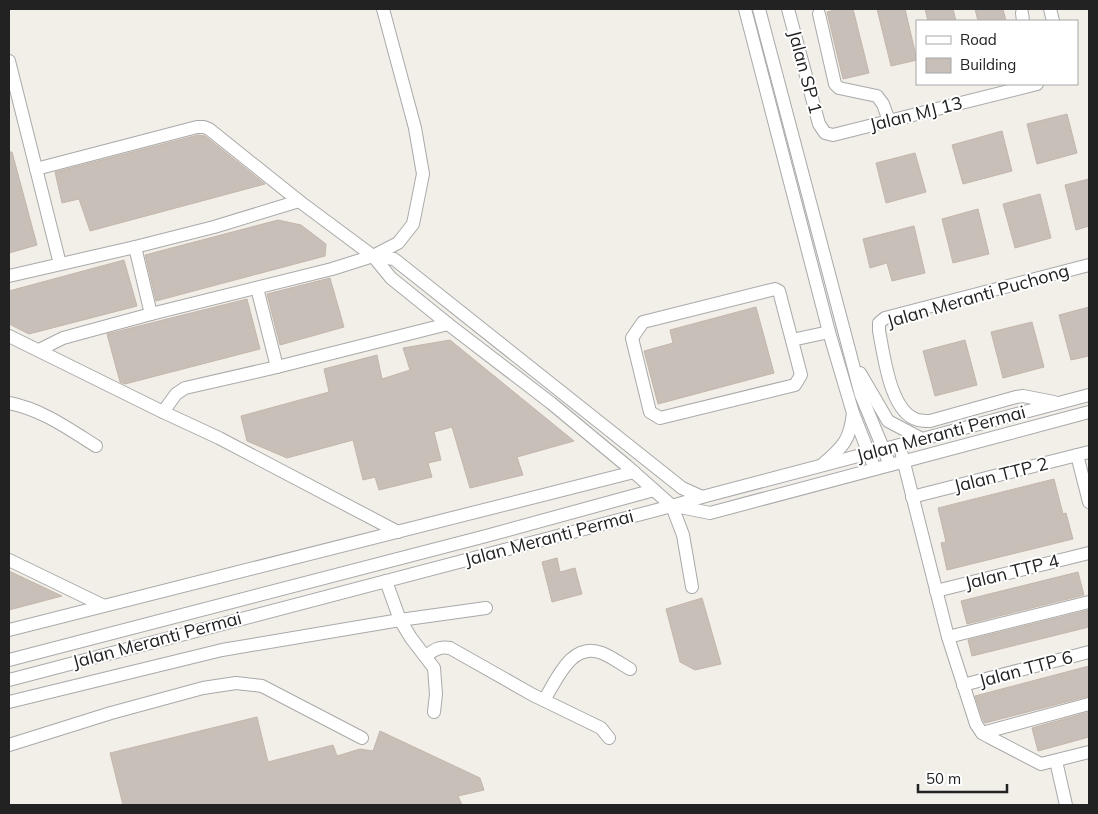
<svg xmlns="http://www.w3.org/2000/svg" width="1098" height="814" font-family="Mulish,sans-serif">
	<rect width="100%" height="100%" fill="#f2efe9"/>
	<g fill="#c7bfb8" stroke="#c4b6ab">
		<path d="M839 9H853L869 73 843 79 827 12Z"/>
		<path d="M877 9H905L917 60 891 66Z"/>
		<path d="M925 9H953L956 21H928Z"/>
		<path d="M975 9H1003L1006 21H978Z"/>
		<path d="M1067 114 1077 153 1037 164 1027 124Z"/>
		<path d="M1002 131 1012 171 963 184 952 145Z"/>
		<path d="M198 135 205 136 265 184 90 231 79 199 62 203 55 172Z"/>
		<path d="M9 152H12L37 245 9 253Z"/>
		<path d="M915 153 926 192 886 203 876 163Z"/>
		<path d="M1089 179V226L1076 230 1065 185Z"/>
		<path d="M1040 194 1051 238 1015 248 1003 204Z"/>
		<path d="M978 209 989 254 953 263 942 219Z"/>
		<path d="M278 220 301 225 326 244 325 256 156 301 145 255Z"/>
		<path d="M914 226 925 273 892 281 887 263 870 268 863 239Z"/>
		<path d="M124 260 137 306 29 334 9 324V291Z"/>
		<path d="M330 278 344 327 280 345 267 294Z"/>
		<path d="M247 299 260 349 125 384 120 382 107 334Z"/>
		<path d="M756 307 774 373 658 404 644 351 673 343 670 330Z"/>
		<path d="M1089 307V356L1071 360 1059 315Z"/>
		<path d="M1032 322 1044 367 1003 378 991 332Z"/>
		<path d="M450 340 574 441 517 457 523 475 470 488 452 427 434 432 441 460 428 463 432 477 379 490 375 477 363 480 353 440 287 458 247 441 241 416 329 392 324 369 377 355 382 379 410 370 403 348Z"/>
		<path d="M965 340 977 385 935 396 923 351Z"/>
		<path d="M1054 479 1063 514 1066 513 1073 539 947 570 941 543 946 542 938 508Z"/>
		<path d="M557 558 560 572 575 568 582 594 552 602 542 562Z"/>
		<path d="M9 571 62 596 9 610Z"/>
		<path d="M1078 572 1084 595 967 624 961 601Z"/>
		<path d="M702 598 721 664 695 670 680 662 666 609Z"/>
		<path d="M1089 610V627L972 656 968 640Z"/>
		<path d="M1089 666V696L985 723 983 720 975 696Z"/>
		<path d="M1089 712V737L1038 751 1032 728Z"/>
		<path d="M257 717 268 762 333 745 337 756 360 749 373 751 380 731 480 778 484 790 458 796 462 805H123L110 753Z"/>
	</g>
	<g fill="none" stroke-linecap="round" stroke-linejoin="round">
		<defs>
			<g id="minor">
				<path d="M745 9 829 332 853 413 875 469"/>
				<path d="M759 9 861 395 890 465"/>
				<path d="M788 9 819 124 825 133 833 135 1037 84"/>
				<path d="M1050 9 1053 21"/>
				<path d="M1022 13 1023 21"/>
				<path d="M819 14 835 84 839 88 877 96 883 104 889 121"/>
				<path d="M9 61 60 264"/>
				<path d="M36 169 197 127H204L209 129 299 201 373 256 391 278 448 324 551 403 627 466 672 506 683 535 692 587"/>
				<path d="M135 247 151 314"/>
				<path d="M373 256 394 259 667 476 682 488 702 497"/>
				<path d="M9 276 135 247 214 227 299 201"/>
				<path d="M257 288 277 367"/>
				<path d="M775 289 779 291 801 375 795 385 660 418 650 412 632 338 643 322Z"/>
				<path d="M9 336 163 412 219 438 398 532"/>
				<path d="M792 340 829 332"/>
				<path d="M39 350 63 338 151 314 332 269 373 256 398 243 413 224 423 174 415 128 383 9"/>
				<path d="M860 373 888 421 922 439"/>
				<path d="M1054 402 1023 396 1016 397 930 421C926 421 922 421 918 420 890 413 884 355 879 331V323L885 318 1089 265"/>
				<path d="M9 403C41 409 69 429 96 446"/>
				<path d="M163 412 176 394 185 388 277 367 448 324"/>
				<path d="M902 455 948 637 976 724 982 733 989 737 1041 764 1089 752"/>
				<path d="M1077 455 1089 502"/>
				<path d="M823 464C843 447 850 440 853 413"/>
				<path d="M912 497 1089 452"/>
				<path d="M675 506 710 513 1089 412"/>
				<path d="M9 560 102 605"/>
				<path d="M386 581 400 620 411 638 434 668 436 694 434 712"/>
				<path d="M936 591 1089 553"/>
				<path d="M9 630 634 472"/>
				<path d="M948 637 1089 602"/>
				<path d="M426 656C434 650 439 646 450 648L533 695 601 728 609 738"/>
				<path d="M9 660 486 536 654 490"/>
				<path d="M9 680 672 506 702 497 1089 395"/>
				<path d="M963 685 1089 652"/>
				<path d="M544 700C557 680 571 641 602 653 612 657 621 664 630 669"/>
				<path d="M9 702 222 650 400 620 486 608"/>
				<path d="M982 733 1089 704"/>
				<path d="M9 745 111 713 203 688 236 683 262 686 362 738"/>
				<path d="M1056 761 1066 805"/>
			</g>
		</defs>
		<use href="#minor" stroke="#a9a9a9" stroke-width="14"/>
		<use href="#minor" stroke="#fff" stroke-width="12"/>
	</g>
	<g text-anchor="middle" stroke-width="4" stroke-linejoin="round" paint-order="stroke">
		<g font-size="18" fill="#222" stroke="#fff">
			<text transform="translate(805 72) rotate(75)" y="6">Jalan SP 1</text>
			<text transform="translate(916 114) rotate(-14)" y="6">Jalan MJ 13</text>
			<text transform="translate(978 296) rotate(-16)" y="6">Jalan Meranti Puchong</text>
			<text transform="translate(941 434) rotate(-15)" y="6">Jalan Meranti Permai</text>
			<text transform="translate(1001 475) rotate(-14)" y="6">Jalan TTP 2</text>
			<text transform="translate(549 538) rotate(-15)" y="6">Jalan Meranti Permai</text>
			<text transform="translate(1012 572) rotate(-14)" y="6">Jalan TTP 4</text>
			<text transform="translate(157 640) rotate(-15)" y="6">Jalan Meranti Permai</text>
			<text transform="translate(1026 669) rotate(-15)" y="6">Jalan TTP 6</text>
		</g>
	</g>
	<rect width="1098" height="814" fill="none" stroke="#222222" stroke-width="20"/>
	<rect x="916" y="20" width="162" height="65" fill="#ffffff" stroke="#a7a7a7"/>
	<rect x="926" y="36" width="25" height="8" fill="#ffffff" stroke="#a7a7a7"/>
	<text x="960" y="45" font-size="15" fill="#222222">Road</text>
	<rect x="926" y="58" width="25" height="15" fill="#c7bfb8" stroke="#a7a7a7"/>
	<text x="960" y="70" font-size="15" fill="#222222">Building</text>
	<path d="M918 784v8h89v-8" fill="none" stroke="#222222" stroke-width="2.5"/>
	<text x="926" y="784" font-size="15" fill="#222222" stroke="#ffffff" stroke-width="4" paint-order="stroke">50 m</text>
</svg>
